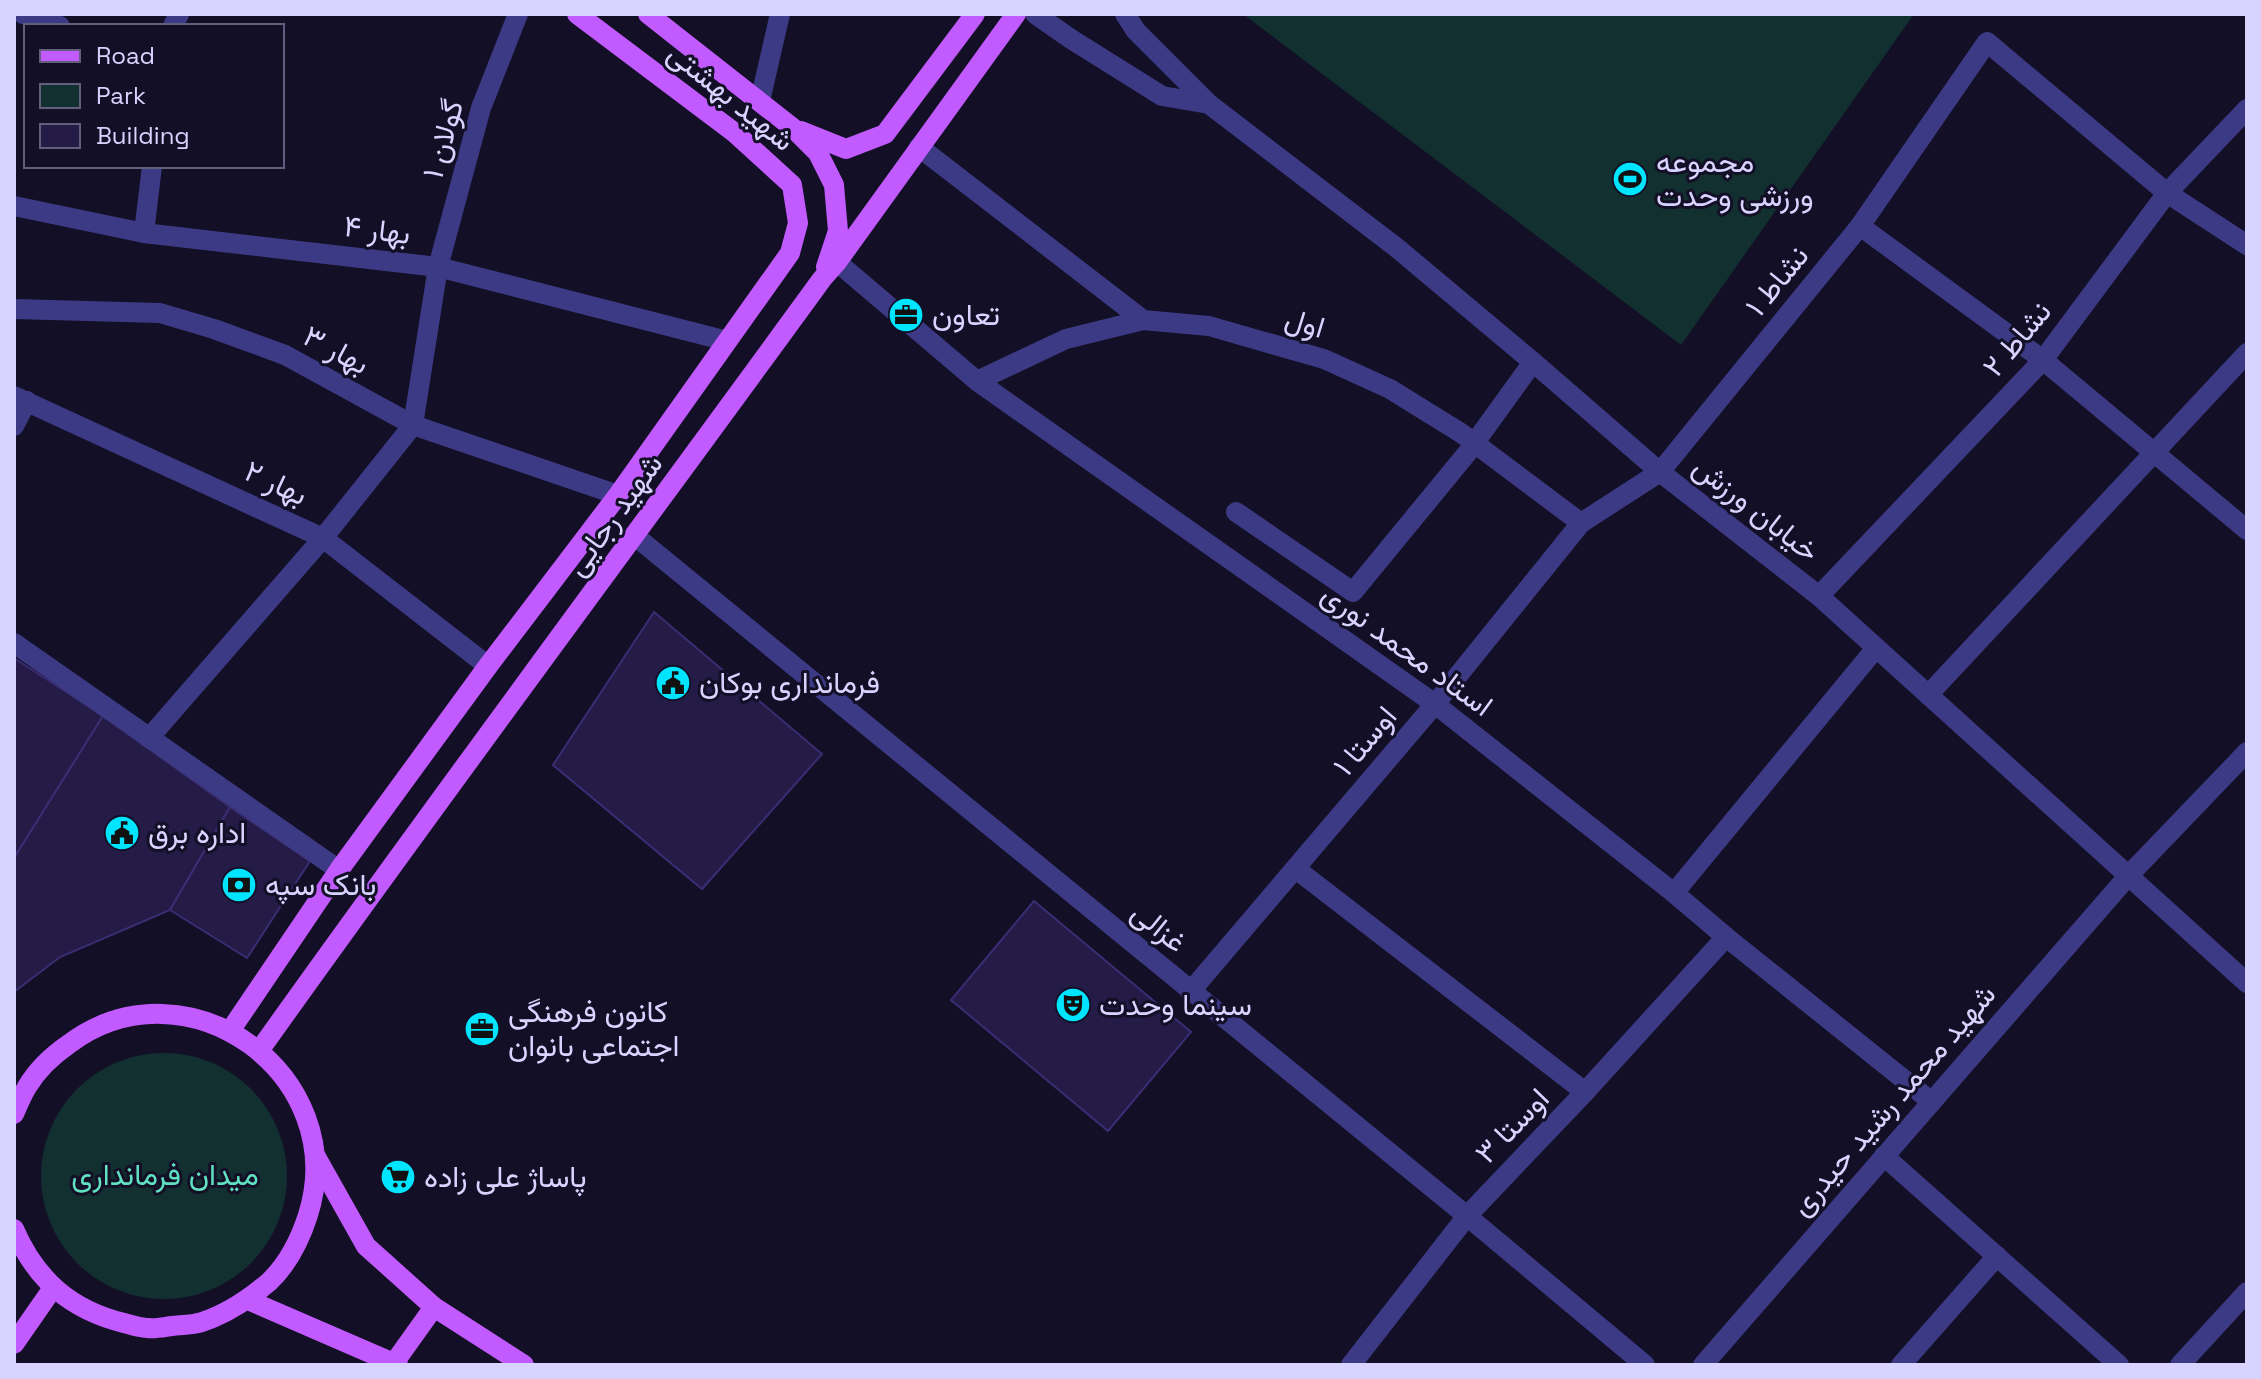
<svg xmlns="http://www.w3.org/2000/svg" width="2261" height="1379" font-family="'Space Grotesk',Vazirmatn,sans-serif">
	<rect width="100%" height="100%" fill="#130f26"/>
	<g fill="#12302f">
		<path d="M1243 14H1914L1681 345Z"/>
		<circle cx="164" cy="1176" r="123"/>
	</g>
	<g fill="#241b47" stroke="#3b2d73" stroke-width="2">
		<path d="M654 612 822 754 702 889 553 765Z"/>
		<path d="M14 658 103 716 14 858Z"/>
		<path d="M103 716 230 807 170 910 60 957 14 992V858Z"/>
		<path d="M230 807 310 861 247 958 170 910Z"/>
		<path d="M1034 901 1191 1032 1108 1131 951 1000Z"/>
	</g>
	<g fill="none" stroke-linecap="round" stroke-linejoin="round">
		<g stroke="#3d3a85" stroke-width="20">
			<path d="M23 14 60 26"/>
			<path d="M1035 14 1071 39 1162 96 1209 104"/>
			<path d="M1125 14 1136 31 1209 104 1397 248 1533 362 1660 472 1819 596 2247 983"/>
			<path d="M173 26 179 14"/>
			<path d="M760 101 780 14"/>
			<path d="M919 147 1143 320"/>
			<path d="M14 206 144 233 438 267 727 341"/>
			<path d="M1860 226 2043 360 2247 530"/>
			<path d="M144 233 152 166"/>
			<path d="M837 262 977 381 1435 704 1674 893 1726 937 1932 1102"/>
			<path d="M14 309 160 313 214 329 285 355 413 425 618 495"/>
			<path d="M977 381 1066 339 1143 320 1209 326 1324 359 1390 389 1461 433 1581 523"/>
			<path d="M14 396 323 538 488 666"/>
			<path d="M14 426 27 401"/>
			<path d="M1236 512 1353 592 1468 452 1533 362"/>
			<path d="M635 536 1467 1216 1645 1365"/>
			<path d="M1819 596 2043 360 2167 193 2247 109"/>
			<path d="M14 643 339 870"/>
			<path d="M1928 695 2247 353"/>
			<path d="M149 738 323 538 413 425 438 267 481 108 518 14"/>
			<path d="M1296 869 1585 1092"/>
			<path d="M1674 893 1876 648"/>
			<path d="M1190 992 1435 704 1581 523 1660 472 1860 226 1987 42 2167 193 2247 245"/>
			<path d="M1884 1156 2119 1365"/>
			<path d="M1351 1365 1467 1216 1585 1092 1726 937"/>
			<path d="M1703 1365 2129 875 2247 752"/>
			<path d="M1901 1365 1997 1256"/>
			<path d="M2180 1365 2247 1292"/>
		</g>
		<g stroke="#c25bff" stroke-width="20">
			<path d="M648 14 793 128 818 153 834 185 838 231 826 267"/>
			<path d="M801 131 846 149 885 134 975 14"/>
			<path d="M230 1031 339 870 488 666 618 495 790 253 798 223 792 185 735 133 577 14"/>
			<path d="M259 1051C444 791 635 536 822 279L837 262 1016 14"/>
			<path d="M14 1114C18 1105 22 1095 27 1087 37 1070 53 1055 69 1044 187 956 352 1075 308 1215 300 1240 288 1264 269 1282 249 1299 227 1314 202 1322 193 1325 181 1325 172 1326 164 1327 155 1329 148 1328 140 1328 132 1325 124 1323 71 1310 36 1280 14 1229"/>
			<path d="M316 1157 366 1246 434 1307 524 1365"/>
			<path d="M248 1300 398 1365"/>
			<path d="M14 1344 53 1288"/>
			<path d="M394 1363 434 1307"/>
		</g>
	</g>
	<defs>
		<symbol id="stadium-disc" viewBox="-11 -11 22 22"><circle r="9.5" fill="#00e5ff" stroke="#130f26"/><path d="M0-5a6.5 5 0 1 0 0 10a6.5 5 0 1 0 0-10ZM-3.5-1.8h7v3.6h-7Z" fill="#111"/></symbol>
		<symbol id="office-disc" viewBox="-11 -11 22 22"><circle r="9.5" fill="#00e5ff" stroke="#130f26"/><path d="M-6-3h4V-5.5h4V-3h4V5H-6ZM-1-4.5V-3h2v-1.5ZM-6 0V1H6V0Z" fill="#111"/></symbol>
		<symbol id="civic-disc" viewBox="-11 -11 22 22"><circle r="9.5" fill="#00e5ff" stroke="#130f26"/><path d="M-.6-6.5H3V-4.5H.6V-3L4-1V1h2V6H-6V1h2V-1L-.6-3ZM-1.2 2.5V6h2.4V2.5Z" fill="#111"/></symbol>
		<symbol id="bank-disc" viewBox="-11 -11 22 22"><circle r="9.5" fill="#00e5ff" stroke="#130f26"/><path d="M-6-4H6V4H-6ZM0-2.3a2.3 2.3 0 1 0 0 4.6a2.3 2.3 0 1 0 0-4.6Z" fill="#111"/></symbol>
		<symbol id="theatre-disc" viewBox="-11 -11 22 22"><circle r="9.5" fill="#00e5ff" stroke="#130f26"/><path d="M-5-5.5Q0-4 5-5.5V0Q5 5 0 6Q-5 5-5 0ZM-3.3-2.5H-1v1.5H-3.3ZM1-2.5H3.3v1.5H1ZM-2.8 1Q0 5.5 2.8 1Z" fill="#111"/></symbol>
		<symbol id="supermarket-disc" viewBox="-11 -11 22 22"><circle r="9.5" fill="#00e5ff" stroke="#130f26"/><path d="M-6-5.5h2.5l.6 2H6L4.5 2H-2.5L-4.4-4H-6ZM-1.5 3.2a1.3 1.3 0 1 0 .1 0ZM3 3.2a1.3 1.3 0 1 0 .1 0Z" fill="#111"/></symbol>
	</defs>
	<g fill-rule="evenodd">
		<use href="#stadium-disc" x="1610" y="159" width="40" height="40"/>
		<use href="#office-disc" x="886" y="295" width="40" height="40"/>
		<use href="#civic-disc" x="653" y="663" width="40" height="40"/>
		<use href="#civic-disc" x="102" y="813" width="40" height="40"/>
		<use href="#bank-disc" x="219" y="865" width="40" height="40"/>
		<use href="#theatre-disc" x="1053" y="985" width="40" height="40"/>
		<use href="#office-disc" x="462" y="1009" width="40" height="40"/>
		<use href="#supermarket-disc" x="378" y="1157" width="40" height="40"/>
	</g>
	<g text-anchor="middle" stroke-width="6" stroke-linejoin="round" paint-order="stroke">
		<g font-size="30" fill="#d9d4ff" stroke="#130f26">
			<text transform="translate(731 97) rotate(39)" y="10">شهید بهشتی</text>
			<text transform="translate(443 139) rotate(-74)" y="10">گولان ۱</text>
			<text transform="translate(377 230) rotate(7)" y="10">بهار ۴</text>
			<text transform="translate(1777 281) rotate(-51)" y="10">نشاط ۱</text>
			<text transform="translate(1305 323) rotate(17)" y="10">اول</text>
			<text transform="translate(2017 339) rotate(-50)" y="10">نشاط ۲</text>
			<text transform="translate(336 350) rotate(28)" y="10">بهار ۳</text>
			<text transform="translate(276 483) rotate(25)" y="10">بهار ۲</text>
			<text transform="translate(1756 509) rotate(38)" y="10">خیابان ورزش</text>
			<text transform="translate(614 515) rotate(-54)" y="10">شهید رجایی</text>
			<text transform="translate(1407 650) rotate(36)" y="10">استاد محمد نوری</text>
			<text transform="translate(1365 741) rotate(-50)" y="10">اوستا ۱</text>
			<text transform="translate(1159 927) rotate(39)" y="10">غزالی</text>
			<text transform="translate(1893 1100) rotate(-49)" y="10">شهید محمد رشید حیدری</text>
			<text transform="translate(1512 1126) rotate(-46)" y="10">اوستا ۳</text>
		</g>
		<g font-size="30" fill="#d9d4ff" stroke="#130f26" text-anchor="start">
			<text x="1656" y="172">مجموعه<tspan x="1656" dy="34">ورزشی وحدت</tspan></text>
			<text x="932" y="325">تعاون</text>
			<text x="699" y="693">فرمانداری بوکان</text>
			<text x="148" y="843">اداره برق</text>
			<text x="265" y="895">بانک سپه</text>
			<text x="1099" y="1015">سینما وحدت</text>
			<text x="508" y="1022">کانون فرهنگی<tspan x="508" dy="34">اجتماعی بانوان</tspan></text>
			<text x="424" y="1187">پاساژ علی زاده</text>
		</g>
		<g font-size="30" fill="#5fe0c0" stroke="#130f26">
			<text x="165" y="1185">میدان فرمانداری</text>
		</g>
	</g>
	<rect width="2261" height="1379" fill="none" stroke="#d9d4ff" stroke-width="32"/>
	<rect x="24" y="24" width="260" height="144" fill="#130f26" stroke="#625e7d" stroke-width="2"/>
	<rect x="40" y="50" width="40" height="12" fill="#c25bff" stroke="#625e7d" stroke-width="2"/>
	<text x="96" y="64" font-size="24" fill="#d9d4ff">Road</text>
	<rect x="40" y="84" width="40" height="24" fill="#12302f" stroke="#625e7d" stroke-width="2"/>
	<text x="96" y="104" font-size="24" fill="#d9d4ff">Park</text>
	<rect x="40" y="124" width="40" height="24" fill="#241b47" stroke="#625e7d" stroke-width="2"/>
	<text x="96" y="144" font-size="24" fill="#d9d4ff">Building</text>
</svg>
